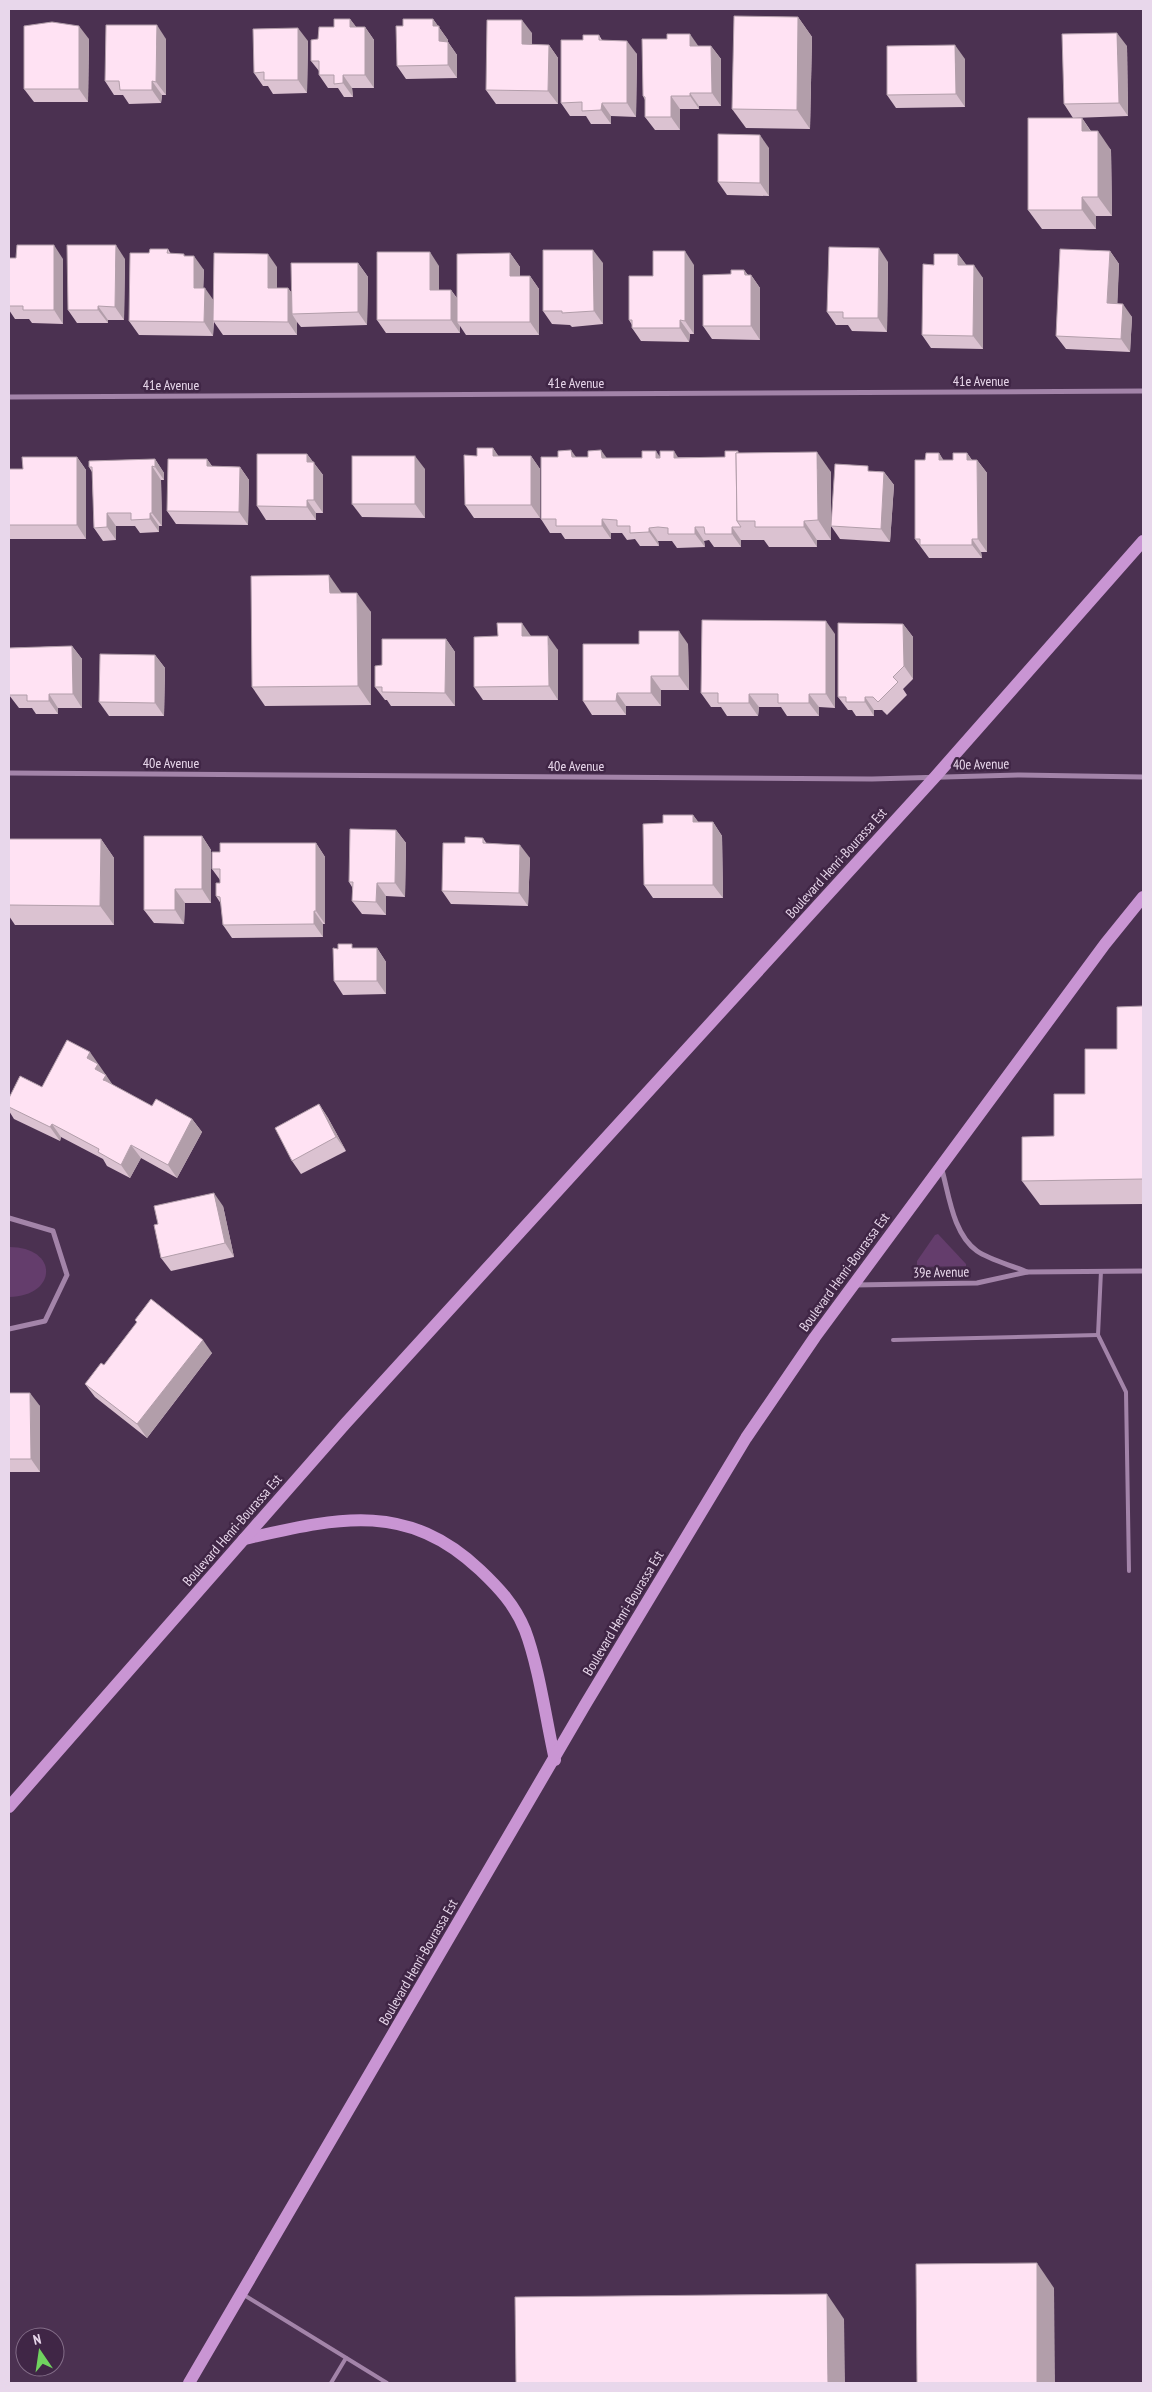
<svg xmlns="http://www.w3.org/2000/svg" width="1152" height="2392" font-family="'PT Sans Narrow',sans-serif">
	<rect width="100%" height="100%" fill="#4b3151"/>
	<g fill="#643d6c">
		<path d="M938 1234 966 1264V1266L917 1267V1261L935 1235Z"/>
		<path d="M9 1247C59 1247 58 1296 9 1297Z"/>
	</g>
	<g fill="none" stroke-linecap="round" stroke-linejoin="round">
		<g stroke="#a384a9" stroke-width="4">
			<path d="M1101 1271 1098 1335 1126 1392 1129 1571"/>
			<path d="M893 1340 1098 1335"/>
			<path d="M244 2295 387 2383"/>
			<path d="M331 2383 346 2358"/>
		</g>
		<g stroke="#a384a9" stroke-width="5">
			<path d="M9 397 1143 391"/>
			<path d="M9 773 872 779 1020 775 1143 777"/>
			<path d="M942 1170C949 1195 953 1234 977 1251 990 1260 1011 1265 1027 1272"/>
			<path d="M9 1218 53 1231 67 1275 45 1321 9 1329"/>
			<path d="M854 1285 977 1283 1027 1272 1143 1271"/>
		</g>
		<g stroke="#c995d3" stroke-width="12">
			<path d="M244 1539C334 1519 405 1499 480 1570 499 1588 515 1605 525 1630 539 1667 546 1720 555 1760"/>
			<path d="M9 1807 345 1424 935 777 1143 541"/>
			<path d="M189 2383 585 1705 746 1438 815 1337 1105 944 1143 897"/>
		</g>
	</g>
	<g fill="#dbc2d1">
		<path d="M798 17 812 37 810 129 746 128 732 109Z"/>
		<path d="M350 19 356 27H365L374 40V88H352L353 97H344L338 88H328L319 75V71L311 61 318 39 334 27Z"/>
		<path d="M433 19 448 40V42L457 55V78L406 79 397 66 403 26Z"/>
		<path d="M532 33V45H549L558 58V104H496L486 90Z"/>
		<path d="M599 35 602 40 637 54 636 117 611 116V124H591L586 116H570L561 103 583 40Z"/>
		<path d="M89 39 88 102H34L24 89Z"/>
		<path d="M166 39V95H162L161 103 129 104 123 95H114L105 81Z"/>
		<path d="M308 41 307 93 273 94 268 86H263L254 73Z"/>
		<path d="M698 46H711L721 59V106H699V109H680V130H655L645 117V100L643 96Z"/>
		<path d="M1127 46 1128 116 1073 118 1064 104Z"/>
		<path d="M965 59V107L896 108 887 95Z"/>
		<path d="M1082 118 1091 131 1111 150 1112 216H1096V229H1042L1028 210Z"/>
		<path d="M769 148V196L727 195 718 182Z"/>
		<path d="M168 249 171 254 186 256 204 270 203 288 213 300 277 267V288H288L291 292 358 263 368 277 367 325 301 327 297 322V335H223L214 322 213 336 139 335 129 321 149 253Z"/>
		<path d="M1110 251 1119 264 1117 303 1132 317 1130 352 1066 349 1056 336Z"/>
		<path d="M510 253 520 267V276H530L539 289V335H466L460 326V333H386L377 320 439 266V290H451L457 298Z"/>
		<path d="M958 254 966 265 983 278V349L931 348 922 335 934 265Z"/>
		<path d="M9 258 63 259V324L32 323 29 319H15L9 310Z"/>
		<path d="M125 259 124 320H108V323H77L68 310Z"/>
		<path d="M888 262 887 332 852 331 848 325H836L827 312Z"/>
		<path d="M603 263V324L572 327 570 325 552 324 543 311Z"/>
		<path d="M694 265V334H690L689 342 641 341 632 328V325L629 320 653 276Z"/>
		<path d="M744 270 748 275H751L760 288V340L712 339 703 326Z"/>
		<path d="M493 448 498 456H531L540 469V518H474L465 505 477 456Z"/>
		<path d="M739 453 831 472V520L872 471 884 472 894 485 890 542 840 539 831 526V540H817V547H769L764 540H741V547H714L709 540 704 541 705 547 677 548 672 541H658L659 546H640L635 539 627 540 622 533H611V539H565L561 533H550L541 519 576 457 607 458 725 457Z"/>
		<path d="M939 453 943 460H953L967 453 972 460H977L987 473V552H981L982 558H929L915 539Z"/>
		<path d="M307 454 323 475V513H316V520H266L257 506Z"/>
		<path d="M77 457 86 470V539H9V469H23Z"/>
		<path d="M155 459 164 473V480H161L162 526H159V532L140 533 135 526H116V540L103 541 94 528 92 472 89 467Z"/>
		<path d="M207 459 212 466 240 467 249 480 248 525 176 524 167 511Z"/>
		<path d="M425 469V518L362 517 352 504Z"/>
		<path d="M342 593 371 612V705L265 706 252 687Z"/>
		<path d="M903 624 913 637V679L903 689 907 695 887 715 882 710H874V716H856L852 710H848L838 697Z"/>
		<path d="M835 634V708L819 707V716H787L781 707H759L758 716H727L721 707H711L701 693Z"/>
		<path d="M531 636 558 650V700H483L474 687Z"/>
		<path d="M446 639 455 652V706H391L387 700H385L375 687 382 665Z"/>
		<path d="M688 644 689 690H661V706H626V715H592L583 701Z"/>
		<path d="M72 646 82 659V708H58V714H36L32 708H19L9 695V648Z"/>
		<path d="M155 655 165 668 164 716H109L99 702Z"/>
		<path d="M693 815 698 822H713L722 836 723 898H653L644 885 663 823Z"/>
		<path d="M396 830 406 843 405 897 386 896V915L362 914 352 901V887L349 882Z"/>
		<path d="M202 836 211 850V903H185L184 924 154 923 144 910Z"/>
		<path d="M483 838 487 844 530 858 528 906 451 904 442 891 465 843Z"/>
		<path d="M9 839H101L114 858V925H15L9 916Z"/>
		<path d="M316 843 325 857V924H323V937L232 938 223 925 221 904 216 896 220 883V880L212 869 220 852Z"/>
		<path d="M355 948H377L386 962V994L343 995 334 981Z"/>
		<path d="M1143 1006V1204L1040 1205 1022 1181 1117 1049Z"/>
		<path d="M99 1066 113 1086 152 1106 192 1119 202 1132 177 1178 141 1158 130 1178 107 1166 103 1159 61 1137 60 1141 14 1119 9 1111V1098L42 1087Z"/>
		<path d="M319 1104 328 1118 346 1151 301 1174 292 1161Z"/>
		<path d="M223 1206 234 1257 171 1271 161 1258 158 1224Z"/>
		<path d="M135 1320 212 1353 147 1438 95 1397 85 1384 104 1365 137 1323Z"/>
		<path d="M9 1393 40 1406V1472H9Z"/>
	</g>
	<g fill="#b29eaa">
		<path d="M798 17 812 37 810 129 797 110Z"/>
		<path d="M350 19 360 32 350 27Z"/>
		<path d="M433 19 448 40V42L457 55V78L448 65 433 26Z"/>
		<path d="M522 20 532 33V58L522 44Z"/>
		<path d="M157 25 166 39V95L156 82Z"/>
		<path d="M79 26 89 39 88 102 79 89Z"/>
		<path d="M365 27 374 40V88L365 75Z"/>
		<path d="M298 28 308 41 307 93 298 80Z"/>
		<path d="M1117 33 1127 46 1128 116 1119 103Z"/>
		<path d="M690 34 699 47 690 46Z"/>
		<path d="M627 41 637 54 636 117 627 103Z"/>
		<path d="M549 45 558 58V104L548 91Z"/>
		<path d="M955 45 965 59V107L956 94Z"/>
		<path d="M711 46 721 59V106L712 93Z"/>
		<path d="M343 75 352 88 353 97 343 83Z"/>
		<path d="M152 81 162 95 161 103 152 90Z"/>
		<path d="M690 93 699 106V109L690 96Z"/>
		<path d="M671 96 680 109V130L671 117Z"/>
		<path d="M602 103 611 116V124L601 110Z"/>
		<path d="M1082 118 1095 138 1082 131Z"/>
		<path d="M1098 131 1111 150 1112 216 1098 197Z"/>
		<path d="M760 135 769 148V196L760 183Z"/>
		<path d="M1082 197 1096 216V229L1082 210Z"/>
		<path d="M54 245 63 259V324L54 310Z"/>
		<path d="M116 245 125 259 124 320 115 307Z"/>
		<path d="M879 248 888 262 887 332 878 318Z"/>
		<path d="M593 250 603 263V324L594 311Z"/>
		<path d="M685 251 694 265V334L685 321Z"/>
		<path d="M1110 251 1119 264 1117 316 1107 303Z"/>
		<path d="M430 252 439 266V303L430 290Z"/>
		<path d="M510 253 520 267V289L510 276Z"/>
		<path d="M268 254 277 267V301L268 288Z"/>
		<path d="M958 254 968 267 958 265Z"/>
		<path d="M194 256 204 270 203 301 194 288Z"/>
		<path d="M358 263 368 277 367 325 358 312Z"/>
		<path d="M974 265 983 278V349L973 336Z"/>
		<path d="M744 270 751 279V275L760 288V340L751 326Z"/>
		<path d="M530 276 539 289V335L530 322Z"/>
		<path d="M205 288 214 301 213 336 204 322Z"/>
		<path d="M288 288 298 302 292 314 297 322V335L288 322Z"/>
		<path d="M451 290 460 303 457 322 460 326V333L451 320Z"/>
		<path d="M1123 304 1132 317 1130 352 1121 339Z"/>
		<path d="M98 306 108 320V323L98 310Z"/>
		<path d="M680 320 690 334 689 342 680 328Z"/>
		<path d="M493 448 502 461 493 456Z"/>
		<path d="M571 450 581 464 572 457Z"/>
		<path d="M601 450 611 464 602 458Z"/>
		<path d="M656 451 665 464 656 458Z"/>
		<path d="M674 451 683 465 674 458Z"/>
		<path d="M817 452 831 472V540L818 520Z"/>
		<path d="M939 453 948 467 939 460Z"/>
		<path d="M967 453 976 466 967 460Z"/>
		<path d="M307 454 323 475V513L314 500 307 462Z"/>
		<path d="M415 456 425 469V518L415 504Z"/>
		<path d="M531 456 540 469V518L531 505Z"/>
		<path d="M77 457 86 470V539L77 525Z"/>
		<path d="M155 459 164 473V480L155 467Z"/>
		<path d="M207 459 216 472 207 466Z"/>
		<path d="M977 460 987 473V552L978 539Z"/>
		<path d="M152 466 161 480 162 526 152 513Z"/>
		<path d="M240 467 249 480 248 525 239 512Z"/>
		<path d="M884 472 894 485 890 542 881 529Z"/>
		<path d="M307 500 316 513V520L307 507Z"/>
		<path d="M107 513 116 526V540L107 527Z"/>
		<path d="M150 513 159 526V532L150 519Z"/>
		<path d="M602 519 611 533V539L602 526Z"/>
		<path d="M804 521 817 540V547L804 527Z"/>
		<path d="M695 527 704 541 705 547 695 534Z"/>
		<path d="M732 527 741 540V547L732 534Z"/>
		<path d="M649 528 658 541 659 546 649 532Z"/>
		<path d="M972 539 981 552 982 558 972 545Z"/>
		<path d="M329 575 343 595 330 593Z"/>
		<path d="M357 593 371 612V705L358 686Z"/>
		<path d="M826 621 835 634V708L826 694Z"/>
		<path d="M522 623 531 636H522Z"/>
		<path d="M903 624 913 637V679L904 666Z"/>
		<path d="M679 631 688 644 689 690 679 676Z"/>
		<path d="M548 636 558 650V700L549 686Z"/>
		<path d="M446 639 455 652V706L445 693Z"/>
		<path d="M72 646 82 659V708L73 694Z"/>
		<path d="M155 655 165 668 164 716 155 703Z"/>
		<path d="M651 676 661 690V706L651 693Z"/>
		<path d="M617 693 626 706V715L616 701Z"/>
		<path d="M49 694 58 708V714L49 701Z"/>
		<path d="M749 694 759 707 758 716 749 703Z"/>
		<path d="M809 694 819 707V716L809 703Z"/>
		<path d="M865 697 874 710V716L865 702Z"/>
		<path d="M693 815 703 828 693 822Z"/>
		<path d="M713 822 722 836 723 898 713 885Z"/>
		<path d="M396 830 406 843 405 897 395 883Z"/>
		<path d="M202 836 211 850V903L202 889Z"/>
		<path d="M101 839 114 858V925L100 906Z"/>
		<path d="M316 843 325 857V924L316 911Z"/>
		<path d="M520 845 530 858 528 906 519 893Z"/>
		<path d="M377 883 386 896V915L376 902Z"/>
		<path d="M175 889 185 903 184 924 175 910Z"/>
		<path d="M314 911 323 924V937L314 924Z"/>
		<path d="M377 948 386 962V994L377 981Z"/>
		<path d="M90 1052 115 1088 112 1093 87 1058Z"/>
		<path d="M319 1104 328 1118 346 1151 336 1137Z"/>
		<path d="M192 1119 202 1132 177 1178 168 1165Z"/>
		<path d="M52 1124 61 1137 60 1141 50 1127Z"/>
		<path d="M131 1145 141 1158 130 1178 121 1165Z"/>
		<path d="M214 1193 223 1206 234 1257 225 1243Z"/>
		<path d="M203 1340 212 1353 147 1438 137 1424Z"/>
		<path d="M30 1393 40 1406V1472L31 1459Z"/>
		<path d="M1037 2263 1054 2288 1055 2383H1037Z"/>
		<path d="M827 2294 844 2319 845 2383H828Z"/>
	</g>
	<g fill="#ffe2f3" stroke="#b29eaa">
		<path d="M734 16 798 17 797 110 732 109Z"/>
		<path d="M334 19H350V27H365V75H343V83L334 84V75H319V61H311V40L318 39 319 27H334Z"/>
		<path d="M403 19H433V26H439V41L448 42V65L397 66 396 26H403Z"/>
		<path d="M487 20H522V44L549 45 548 91 486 90Z"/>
		<path d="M52 22 79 26V89H24V26Z"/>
		<path d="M106 25H157L156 82 152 81V90H120L119 81H105Z"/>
		<path d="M298 28V80H264V72L254 73 253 29Z"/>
		<path d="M1117 33 1119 103 1064 104 1062 34Z"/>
		<path d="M667 34H690V46H711L712 93H690V96H671V117H645V97L643 96 642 39H667Z"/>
		<path d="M583 35H599V40L627 41V103H602L601 110 582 111V102L561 103V40H583Z"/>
		<path d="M955 45 956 94 887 95V46Z"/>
		<path d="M1028 118H1082V131H1098V197H1082V210H1028Z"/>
		<path d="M718 134 760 135V183L718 182Z"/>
		<path d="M17 245H54V310H23V306H9V258H16Z"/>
		<path d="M67 245H116L115 307 98 306V310H68Z"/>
		<path d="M829 247 879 248 878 318H843V312H827Z"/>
		<path d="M150 249H168L167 253 184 254V256H194V288H205L204 322 129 321 130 253H149Z"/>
		<path d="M1060 249 1110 251 1107 303 1123 304 1121 339 1056 336Z"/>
		<path d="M543 250H593L594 311 562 313V311H543Z"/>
		<path d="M653 251H685V321L680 320V328H632V320H629V276H653Z"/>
		<path d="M377 252H430V290H451V320H377Z"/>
		<path d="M214 253 268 254V288H288V322L213 321Z"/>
		<path d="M510 253V276H530V322H457V254Z"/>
		<path d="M934 254H958V265H974L973 336 922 335 923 264 934 265Z"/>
		<path d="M291 263H358V312L292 314Z"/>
		<path d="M731 270H744L745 275H751V326H703V275L731 274Z"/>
		<path d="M477 448H493V456H531V505H465L464 455 477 456Z"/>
		<path d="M571 450 572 457H588V451L601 450 602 458H642V451H656V458H660V451H674V458L725 457V451H738V453H736L737 521 741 527H732V534H705L704 527H695V534H668V528L658 527 649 528V532L630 533V526H617V520L602 519V526H556V519H541V457H558V451Z"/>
		<path d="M817 452 818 520 804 521V527H755V521H737L736 453Z"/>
		<path d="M926 453H939V460H953V453H967V460H977L978 539H972V545H920V539H915V460H925Z"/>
		<path d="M257 454H307V462H314V500H307V507L257 506Z"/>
		<rect x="352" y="456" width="63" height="48"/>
		<path d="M22 457H77V525H9V469H23Z"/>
		<path d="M155 459V467L152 466V513H150V519L131 520V513H107V527L94 528 92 467H89V461Z"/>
		<path d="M168 459H207V466L240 467 239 512 167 511Z"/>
		<path d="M835 464 868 466V471L884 472 881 529 831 526Z"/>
		<path d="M329 575 330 593H357L358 686 252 687 251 576Z"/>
		<path d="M702 620 826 621V694H809V703H778V694H749V703H718V693H701Z"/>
		<path d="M497 623H522V636H548L549 686 474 687V637L498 636Z"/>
		<path d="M838 623 903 624 904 666 893 677 898 682 878 702 873 697H865V702H846V697H838Z"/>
		<path d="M639 631H679V676H651V693H617L616 701H583V644H639Z"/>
		<path d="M382 639H446L445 693 382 692V687H375V666L382 665Z"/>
		<path d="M72 646 73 694H49V701H27V695H9V648Z"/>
		<path d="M100 654 155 655V703L99 702Z"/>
		<path d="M663 815H693V822H713V885H644L643 824 663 823Z"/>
		<path d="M350 829 396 830 395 883H377L376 902 352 901 353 882H349Z"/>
		<path d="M144 836H202V889H175V910H144Z"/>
		<path d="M465 837 483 838V843L520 845 519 893 442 891 443 843H465Z"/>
		<path d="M9 839H101L100 906 9 905Z"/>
		<path d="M220 843H316V911H314V924L223 925 220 897 216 896V883H220V869H212V852H220Z"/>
		<path d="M338 944H352V948H377V981H334L333 948 338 949Z"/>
		<path d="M1143 1006V1179L1022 1181V1137L1054 1136V1094H1085V1049H1117V1007Z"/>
		<path d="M67 1040 90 1052 87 1058 98 1064 95 1069 106 1075 103 1080 106 1081 152 1106 156 1099 192 1119 168 1165 131 1145 121 1165 98 1152 99 1149 52 1124 50 1127 9 1107V1098L20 1076 42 1087Z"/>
		<path d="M319 1104 336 1137 292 1161 275 1128Z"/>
		<path d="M214 1193 225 1243 161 1258 154 1225 158 1224 154 1206Z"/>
		<path d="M151 1299 203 1340 137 1424 85 1384 101 1363 104 1365 137 1322 135 1320Z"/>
		<path d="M9 1393H30L31 1459H9Z"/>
		<path d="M1037 2263V2383H917L916 2264Z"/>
		<path d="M827 2294 828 2383H516L515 2297Z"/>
	</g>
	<g text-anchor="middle" stroke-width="5" stroke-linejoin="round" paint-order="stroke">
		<g font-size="14" fill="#e8d7eb" stroke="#402646">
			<text x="981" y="386">41e Avenue</text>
			<text x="576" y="388">41e Avenue</text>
			<text x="171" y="390">41e Avenue</text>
			<text x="171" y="768">40e Avenue</text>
			<text transform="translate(981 764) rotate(-1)" y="5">40e Avenue</text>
			<text x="576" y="771">40e Avenue</text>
			<text transform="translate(836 863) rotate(-48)" y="5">Boulevard Henri-Bourassa Est</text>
			<text transform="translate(844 1272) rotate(-54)" y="5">Boulevard Henri-Bourassa Est</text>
			<text transform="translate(941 1272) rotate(-1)" y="5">39e Avenue</text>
			<text transform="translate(232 1530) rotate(-49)" y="5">Boulevard Henri-Bourassa Est</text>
			<text transform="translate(623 1613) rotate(-59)" y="5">Boulevard Henri-Bourassa Est</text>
			<text transform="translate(418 1962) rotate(-60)" y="5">Boulevard Henri-Bourassa Est</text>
		</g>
	</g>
	<rect width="1152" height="2392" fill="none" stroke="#e8d7eb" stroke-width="20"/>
	<g transform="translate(40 2352) rotate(347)"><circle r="24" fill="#402646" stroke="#836d88"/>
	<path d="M0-4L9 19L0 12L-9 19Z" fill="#70d35f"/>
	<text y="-8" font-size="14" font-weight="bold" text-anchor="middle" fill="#e8d7eb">N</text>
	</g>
</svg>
